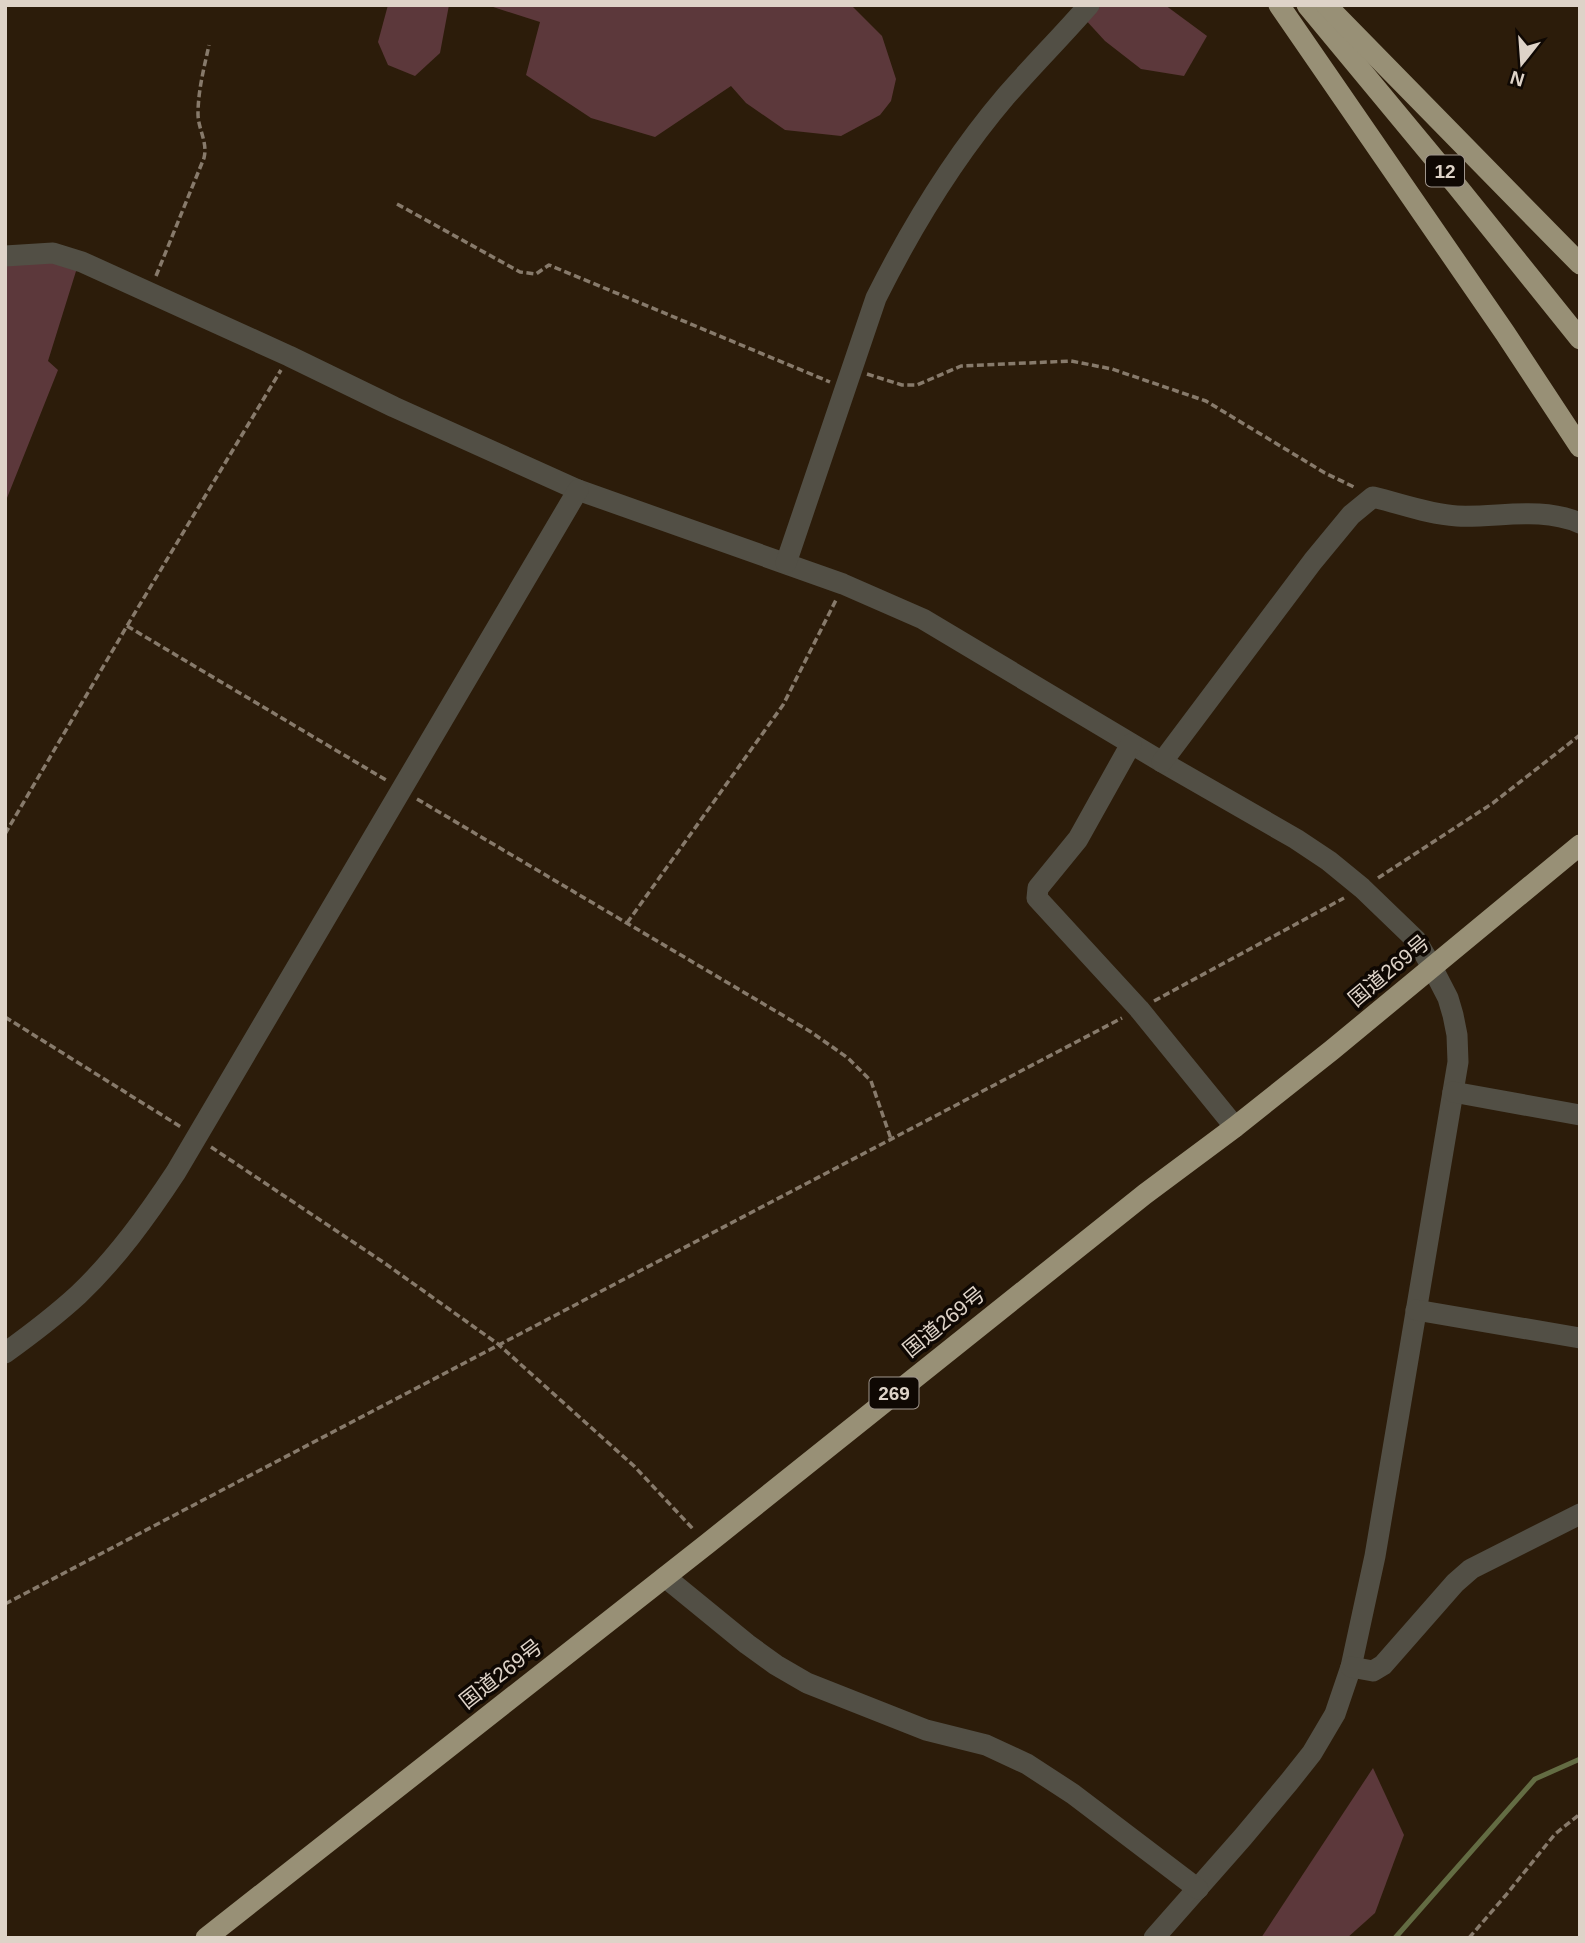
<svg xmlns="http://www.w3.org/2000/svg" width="1585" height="1943" font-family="Arial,'Noto Sans JP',sans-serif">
	<rect width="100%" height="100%" fill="#2c1c0a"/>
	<g fill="#5c383b">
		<path d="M388 5H449L440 53 415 76 388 65 378 42Z"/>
		<path d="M487 5H851L882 36 896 79 891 101 880 115 841 136 785 130 746 103 731 86 655 137 591 118 526 75 540 22Z"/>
		<path d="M1072 5H1165L1207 36 1184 76 1141 69 1105 41Z"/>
		<path d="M46 260 77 268 48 361 58 370 5 503V266Z"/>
		<path d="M1373 1768 1404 1835 1375 1913 1347 1938H1261Z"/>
	</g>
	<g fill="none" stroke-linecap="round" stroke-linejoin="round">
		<path stroke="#636c43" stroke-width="5" d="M1395 1938 1535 1779 1580 1759"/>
		<g stroke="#877a6b" stroke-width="3.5" stroke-dasharray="7 3.5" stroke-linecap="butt">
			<path d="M397 204 520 272 536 274 549 265 830 382"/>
			<path d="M156 276 204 158C208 142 198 129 198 114 198 91 204 68 209 45"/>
			<path d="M867 374 902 385H917L961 366 1071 361 1112 369 1206 401 1325 473 1356 488"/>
			<path d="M127 626 386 780"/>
			<path d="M417 799 811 1032 848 1058 871 1081 891 1139"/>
			<path d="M5 834 127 626 281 370"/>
			<path d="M1378 878 1493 803 1580 735"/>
			<path d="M627 923 783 705 836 600"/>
			<path d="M1154 1001 1344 898"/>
			<path d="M5 1017 181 1127"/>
			<path d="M211 1147 383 1262 498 1344 634 1466 694 1530"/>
			<path d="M5 1604 1122 1018"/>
			<path d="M1469 1938 1506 1895 1555 1834 1580 1814"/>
		</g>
		<g stroke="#524f45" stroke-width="21">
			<path d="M5 256 53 253 82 262 289 356 394 407 578 490 843 584 923 619 1162 762 1296 839 1329 861 1362 888 1416 940 1432 967 1448 998 1453 1015 1457 1035 1458 1062 1375 1556 1351 1667 1335 1714 1312 1753 1289 1782 1243 1837 1154 1938"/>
			<path d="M786 563 876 298C912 226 954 157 1006 96 1033 65 1062 36 1089 5"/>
			<path d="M1131 744 1078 839 1038 888 1037 898 1139 1009 1235 1127"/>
			<path d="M1162 762 1313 561 1351 515 1373 497C1402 504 1428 514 1457 516 1498 518 1540 506 1580 523"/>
			<path d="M1453 1092 1580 1115"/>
			<path d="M1416 1310 1580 1338"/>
			<path d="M5 1353C30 1335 55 1316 78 1295 116 1259 147 1216 176 1172L578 490"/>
			<path d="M665 1577 747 1644 776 1665 807 1683 926 1730 986 1745 1027 1764 1073 1794 1198 1889"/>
			<path d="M1351 1667 1373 1671 1383 1665 1455 1583 1471 1569 1580 1514"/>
		</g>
		<g stroke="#989076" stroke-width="21">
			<path d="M1279 5 1505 333 1580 447"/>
			<path d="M1307 5 1457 186 1580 339"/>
			<path d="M1326 5 1580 264"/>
			<path d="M206 1938 707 1544 1145 1194 1235 1127 1332 1050 1580 845"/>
		</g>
	</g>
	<g text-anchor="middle" stroke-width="7" stroke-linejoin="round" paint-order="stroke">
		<g fill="#0f0803" stroke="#a0968d" stroke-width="2">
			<rect x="1426" y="155.5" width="38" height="31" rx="5"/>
			<rect x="869.5" y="1377.5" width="49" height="31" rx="5"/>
		</g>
		<g font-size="19" font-weight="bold" fill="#ded3c8">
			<text x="1445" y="178">12</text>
			<text x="894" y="1400">269</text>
		</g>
		<g font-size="21" fill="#ded3c8" stroke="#0f0803">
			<text transform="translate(1389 971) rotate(-40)" y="7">国道269号</text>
			<text transform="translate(944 1322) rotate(-39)" y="7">国道269号</text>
			<text transform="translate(501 1674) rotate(-38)" y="7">国道269号</text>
		</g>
	</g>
	<rect width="1585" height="1943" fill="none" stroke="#ded3c8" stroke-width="14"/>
	<g transform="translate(1522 63) rotate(197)" stroke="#0f0803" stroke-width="5" paint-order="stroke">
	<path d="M0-5L12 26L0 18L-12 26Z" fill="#ded3c8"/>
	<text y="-10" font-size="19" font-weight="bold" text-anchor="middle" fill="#ded3c8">N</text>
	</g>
</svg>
